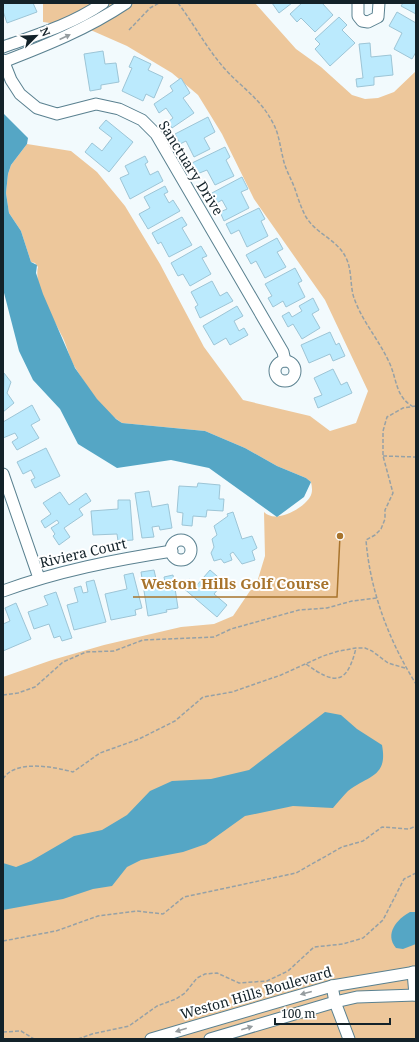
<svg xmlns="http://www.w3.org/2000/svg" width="419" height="1042" font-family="'Noto Serif',serif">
	<rect width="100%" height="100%" fill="#f2fafd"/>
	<path fill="#edc79b" d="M43 3H255L296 49 321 67 352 95 365 99 378 98 394 92 416 71V1039H3V677L52 660 104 645 181 627 214 624 233 616 258 579 265 556 264 512C275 524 303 509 310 497 313 492 312 487 311 482L306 478 277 466 245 448 205 431 122 423C103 411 88 388 76 369 70 360 68 349 63 338 55 321 33 286 38 267L35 263 31 262 21 231 9 213 6 193 8 174 11 165 27 144 71 151 97 172 125 206 160 264 204 347 243 400 310 416 330 431 356 423 368 391 325 300 254 199 222 134 198 95 172 73 127 46 86 28 43 22Z"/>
	<g fill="#55a6c5">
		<path d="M3 113 28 138 27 144 11 165 8 174 6 193 9 213 21 231 31 262 37 265 36 273 43 294 75 368 97 399 116 419 122 423 205 431 245 448 277 466 306 478 311 482 304 497 277 517 209 468 171 460 117 468 78 444 60 409 33 380 19 351 3 289Z"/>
		<path d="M325 712 341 715 357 729 382 745C388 777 369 775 348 791 343 796 338 802 333 808L293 806 245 816 206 844 183 852 141 860 127 867 112 886 93 889 63 899 3 910V863L16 867 31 861 74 836 102 830 127 815 150 791 172 781 211 779 249 770Z"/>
		<path d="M410 912H416V944L403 949 396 948C384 934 397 919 410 912Z"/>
	</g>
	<g fill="#bbeafd" stroke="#9dc5d6">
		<path d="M3 3H33L37 12 7 23 3 11Z"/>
		<path d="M272 3H292L279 13Z"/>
		<path d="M302 3H322L333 15 315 32 301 18 297 22 290 14Z"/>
		<path d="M403 3H416V14L401 6Z"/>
		<path d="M397 12 416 23V52L412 59 394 49 402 33 389 26Z"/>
		<path d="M339 17 347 25 342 30 355 43 330 66 315 49 320 44 315 39Z"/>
		<path d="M370 43 371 57 391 55 393 75 374 77V85L357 87 356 79 363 78 359 44Z"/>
		<path d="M103 51 105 64 116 63 119 82 101 85V89L90 91 84 54Z"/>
		<path d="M134 56 151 64 148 70 163 77 154 98 146 94 143 101 122 91 132 68 129 67Z"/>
		<path d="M181 78 190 93 183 98 194 113 172 128 168 122 173 118 166 108 159 113 154 104 173 91 170 86Z"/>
		<path d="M208 117 215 132 204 138 210 149 194 157 186 141 180 144 175 134Z"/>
		<path d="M106 120 133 142 109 172 85 152 92 143 102 151 112 138 99 128Z"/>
		<path d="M225 147 230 157 226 160 234 176 215 185 207 170 197 174 192 163Z"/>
		<path d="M145 156 148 162 145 164 150 175 158 171 163 181 130 199 120 178 129 174 125 166Z"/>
		<path d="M242 177 248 189 241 192 249 208 224 221 220 212 227 209 222 200 215 204 210 194Z"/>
		<path d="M165 186 168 192 164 194 169 203 173 200 180 211 148 229 139 214 150 208 144 197Z"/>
		<path d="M259 208 265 219 261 221 268 236 247 247 239 230 231 234 226 224Z"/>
		<path d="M182 217 187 225 182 228 192 245 169 257 161 242 158 244 152 233Z"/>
		<path d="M277 238 283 249 277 252 286 267 265 278 256 261 251 264 246 255Z"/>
		<path d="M201 246 207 256 202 258 211 274 190 286 183 274 178 276 171 263Z"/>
		<path d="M295 268 302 281 298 283 305 297 286 307 283 301 273 307 268 298 272 296 265 284Z"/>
		<path d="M212 281 220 296 227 292 233 301 200 318 195 307 198 305 191 292Z"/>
		<path d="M313 298 319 310 312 314 320 328 302 339 293 324 288 327 282 316 289 312 292 317 302 311 299 306Z"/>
		<path d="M237 306 243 316 234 321 239 331 244 328 248 335 230 345 226 338 214 345 203 326Z"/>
		<path d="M330 332 336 345 339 343 345 356 333 361 330 354 309 363 301 345Z"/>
		<path d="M333 369 341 385 347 382 352 393 318 408 314 398 322 395 314 378Z"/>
		<path d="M4 373 11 382 7 393 14 403 3 412Z"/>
		<path d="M32 405 40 420 31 425 39 438 17 450 12 442 18 438 15 433 3 438V422Z"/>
		<path d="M46 448 60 476 35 488 31 480 35 478 31 470 23 474 17 462Z"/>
		<path d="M198 483 220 485 219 499H224L223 511 207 510 206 517 193 516 192 526 182 525 183 513 177 512 179 486 197 487Z"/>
		<path d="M149 491 152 507 168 504 172 528 160 530 159 526 152 527 154 537 142 538 135 493Z"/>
		<path d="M60 492 69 505 86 493 91 501 79 509 83 515 64 528 70 537 59 545 53 536 55 534 51 528 59 523 57 520 45 528 41 521 51 514 43 503Z"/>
		<path d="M118 500H130L133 540 118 541 117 534 93 535 91 511 118 509Z"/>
		<path d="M233 512 242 539 252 536 257 548 252 551 255 560 242 564 233 552 230 554 232 560 224 563 221 559 214 561 211 553 214 547 212 539 217 535 214 526 228 516 227 514Z"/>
		<path d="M154 570 157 583 165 582 164 577 173 575 178 608 166 610 167 612 148 616 141 572Z"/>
		<path d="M210 570 224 582 214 594 227 605 217 617 182 587 189 579 197 585Z"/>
		<path d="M133 573 142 608 135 610 136 615 111 620 105 594 127 589 124 575Z"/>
		<path d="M94 580 106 622 74 630 67 605 78 602 74 588 81 586 83 593 88 592 86 582Z"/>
		<path d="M56 592 72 638 62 641 60 636 54 638 49 624 34 629 28 612 48 605 44 596Z"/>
		<path d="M16 603 31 639 3 651V624L10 621 5 608Z"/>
	</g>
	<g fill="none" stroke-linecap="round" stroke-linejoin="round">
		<defs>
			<g id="minor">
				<path d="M358 3V16L362 21 368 22 378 17 379 3"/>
				<path d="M3 47C37 35 73 24 103 3"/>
				<path d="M3 60 11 80 20 94 37 108 57 114 96 104 119 109 142 120 156 134 283 352 285 361"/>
				<path d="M3 62C47 45 87 29 126 3"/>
				<circle cx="285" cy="371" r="10"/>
				<path d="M3 474 39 578"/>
				<circle cx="181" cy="550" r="10"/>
				<path d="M3 591C58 571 114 560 172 551"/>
				<path d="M413 972 415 995"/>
				<path d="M332 986 335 1002 349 1039"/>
				<path d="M151 1039 332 986 416 972"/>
				<path d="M210 1039 335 1002 357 997 416 995"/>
			</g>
		</defs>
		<use href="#minor" stroke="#5a8190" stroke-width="13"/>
		<g stroke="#96a1a6" stroke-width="1.5" stroke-dasharray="4 2" stroke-linecap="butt">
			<path d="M178 3C194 24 207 49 225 69 243 89 260 98 273 123 279 134 280 146 283 158 285 169 291 178 295 189 298 198 301 208 306 217 317 235 339 240 347 260 352 272 350 286 354 298 362 321 379 340 389 362 397 378 395 396 412 406"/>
			<path d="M129 30 150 8 159 3"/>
			<path d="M416 406 403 408 387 417 383 431V456L393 493 385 510V519L381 529 375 535 366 540C370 591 389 641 416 684"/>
			<path d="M383 456 416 457"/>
			<path d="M306 664C335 685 347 685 356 648"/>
			<path d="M3 695 18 693 35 687 63 662 86 652 114 651 143 640 214 637 231 629 299 610 327 608 352 601 377 598"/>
			<path d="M3 779C15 759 55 767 73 772L100 753 139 739 175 721 203 697 232 692 281 675 323 656 339 651 356 648H365L372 651 388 663 405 668"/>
			<path d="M3 941 56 931 98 916 137 911 163 914 184 897 296 873 342 847 363 841 382 827 409 829 416 826"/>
			<path d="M3 1032 21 1031 34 1039"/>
			<path d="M78 1039 92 1034 129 1026 157 1006 176 999 185 993 197 978 205 974 217 973 239 983 267 981 288 971 314 947 343 944 363 938 383 920 404 879 416 873"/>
		</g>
		<use href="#minor" stroke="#fff" stroke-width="11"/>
	</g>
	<defs><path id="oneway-solid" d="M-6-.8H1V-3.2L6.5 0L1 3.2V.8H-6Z"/></defs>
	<g fill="#959c9f">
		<use href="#oneway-solid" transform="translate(65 37) rotate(-25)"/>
		<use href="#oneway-solid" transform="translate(306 993) rotate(165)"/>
		<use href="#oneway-solid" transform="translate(247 1028) rotate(-17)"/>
		<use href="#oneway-solid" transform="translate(181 1030) rotate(163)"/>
	</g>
	<g text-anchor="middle" stroke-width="4" stroke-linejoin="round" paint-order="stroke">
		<g font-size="14" fill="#132229" stroke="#fff">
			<text transform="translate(191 168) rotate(58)" y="5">Sanctuary Drive</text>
			<text transform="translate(83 553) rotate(-13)" y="5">Riviera Court</text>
			<text transform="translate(256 993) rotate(-16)" y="5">Weston Hills Boulevard</text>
		</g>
	</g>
	<path fill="none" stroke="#a8742d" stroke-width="1.5" d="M340 536L337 597H133"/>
	<circle fill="#a8742d" stroke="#fff" stroke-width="1.5" cx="340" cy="536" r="4"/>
	<g font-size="15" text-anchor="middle" font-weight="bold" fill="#a8742d" stroke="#fff" stroke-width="4" stroke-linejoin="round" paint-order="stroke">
		<text x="235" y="589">Weston Hills Golf Course</text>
	</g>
	<rect width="419" height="1042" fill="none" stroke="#132229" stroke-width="8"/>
	<g transform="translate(36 36) rotate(66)" stroke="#ffffff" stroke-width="3" paint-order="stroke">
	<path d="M0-3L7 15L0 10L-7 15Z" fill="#132229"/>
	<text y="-6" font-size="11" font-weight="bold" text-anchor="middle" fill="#132229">N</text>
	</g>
	<path d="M275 1018v6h115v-6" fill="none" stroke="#132229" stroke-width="2"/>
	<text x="281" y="1018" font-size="12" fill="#132229" stroke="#ffffff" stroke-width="3" paint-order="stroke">100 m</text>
</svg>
